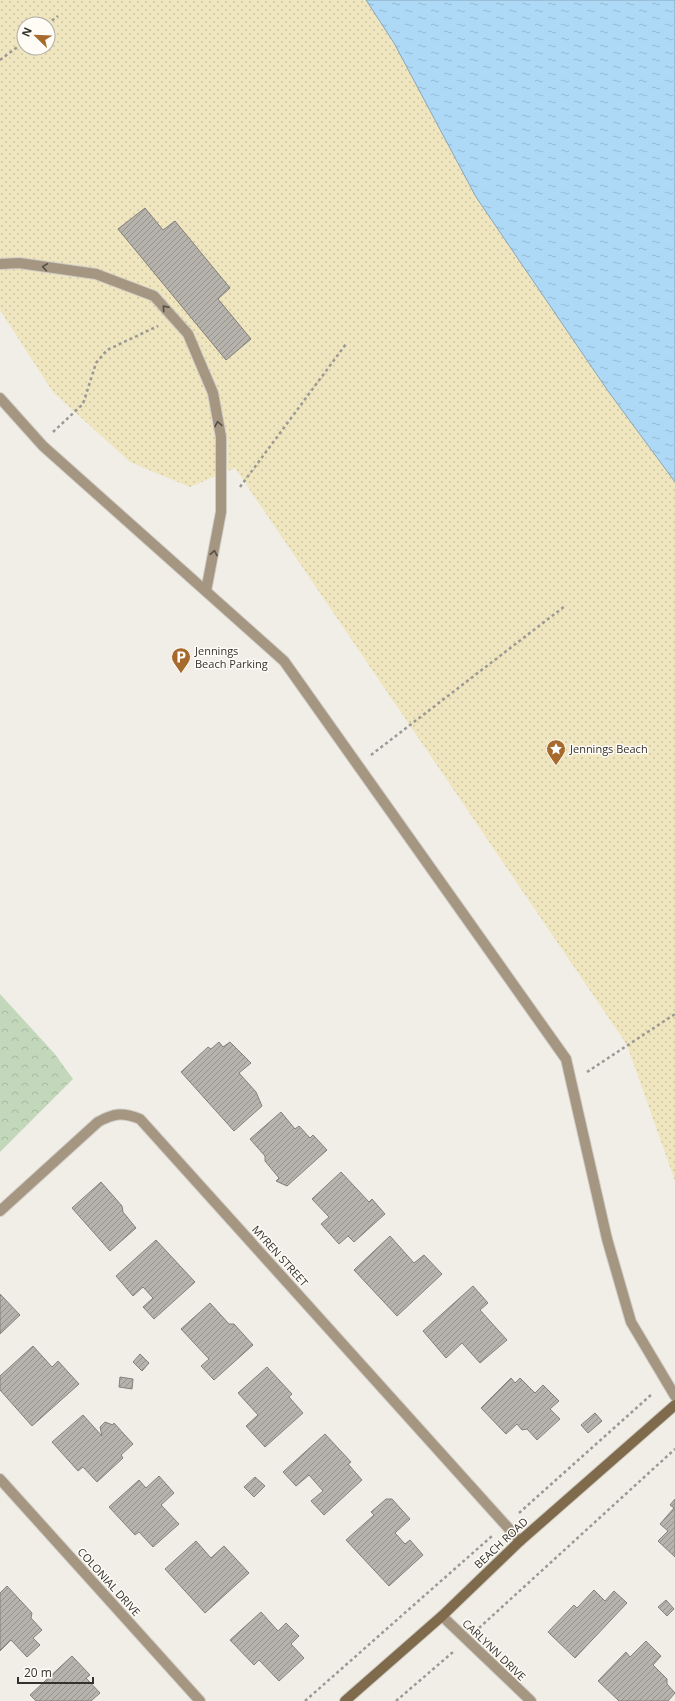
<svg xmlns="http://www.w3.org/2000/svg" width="675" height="1701" font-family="'Open Sans',sans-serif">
	<defs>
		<pattern id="sand-dots" width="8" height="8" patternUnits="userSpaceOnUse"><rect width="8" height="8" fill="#efe5bf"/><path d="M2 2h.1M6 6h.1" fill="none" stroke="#cdc5a4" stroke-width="1.8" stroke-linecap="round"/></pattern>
		<pattern id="park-crowns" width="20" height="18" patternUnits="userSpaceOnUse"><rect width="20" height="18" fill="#c3d8bb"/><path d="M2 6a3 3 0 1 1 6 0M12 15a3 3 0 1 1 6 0" fill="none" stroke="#a8baa1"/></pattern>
		<pattern id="water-ripples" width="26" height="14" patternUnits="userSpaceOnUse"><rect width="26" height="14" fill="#add8f6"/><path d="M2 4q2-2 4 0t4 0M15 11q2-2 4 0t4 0" fill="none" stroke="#95bad3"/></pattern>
		<pattern id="building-hatch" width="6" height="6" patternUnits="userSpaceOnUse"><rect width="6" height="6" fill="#b6b2ac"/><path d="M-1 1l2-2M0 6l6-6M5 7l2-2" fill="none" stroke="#95918c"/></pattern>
	</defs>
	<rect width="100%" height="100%" fill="#f1eee7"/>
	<path fill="url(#sand-dots)" fill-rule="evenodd" d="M0 0H366L394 43 476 197 608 391 675 482V1181L627 1045 235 468 190 487 130 462 53 392 0 310ZM24 24H48V48H24Z"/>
	<path fill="url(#park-crowns)" d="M0 994 54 1053 73 1079 0 1152Z"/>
	<path fill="url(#water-ripples)" stroke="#88a6ba" d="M366 0H675V482L608 391 476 197 394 43Z"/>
	<g fill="url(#building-hatch)" stroke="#84807b">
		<path d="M145 208 163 230 175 221 230 288 218 299 251 339 226 360 118 229Z"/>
		<path d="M219 1042 223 1047 230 1042 251 1063 239 1073 256 1092 262 1106 234 1131 181 1072 208 1047 211 1049Z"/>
		<path d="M281 1112 295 1129 299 1126 310 1138 313 1135 327 1150 287 1186 276 1181 279 1178 265 1161V1156L250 1139Z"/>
		<path d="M341 1172 369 1202 372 1199 385 1214 354 1242 348 1236 339 1244 321 1224 329 1217 312 1199Z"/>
		<path d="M101 1182 122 1206 123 1212 136 1228 110 1251 72 1208Z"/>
		<path d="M390 1236 414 1263 424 1255 442 1274 397 1316 354 1270Z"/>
		<path d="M156 1240 195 1282 154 1319 143 1307 153 1298 143 1287 133 1296 116 1276Z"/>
		<path d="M473 1286 488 1303 480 1310 507 1340 480 1363 462 1343 446 1358 423 1331Z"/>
		<path d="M0 1294 20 1315 0 1334Z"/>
		<path d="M210 1303 229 1324H234L253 1345 214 1380 201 1366 209 1359 181 1329Z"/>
		<path d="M33 1346 52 1367 58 1361 79 1384 32 1426 0 1390V1376Z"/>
		<path d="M140 1354 149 1363 142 1371 133 1362Z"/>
		<path d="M267 1367 292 1394 289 1397 303 1413 265 1447 246 1426 258 1415 238 1393Z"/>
		<path d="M120 1377 133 1379 132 1389 119 1387Z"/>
		<path d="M511 1378 515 1383 520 1378 535 1393 543 1385 559 1401 550 1409 560 1419 537 1440 527 1429 522 1430 517 1424 506 1434 481 1408Z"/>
		<path d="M595 1413 602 1421 588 1433 581 1425Z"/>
		<path d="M83 1415 102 1436 100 1427 105 1422 113 1425 114 1423 133 1444 121 1455 123 1458 97 1482 83 1467 78 1471 52 1442Z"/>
		<path d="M325 1434 351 1462 348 1464 362 1480 324 1515 311 1501 323 1491 309 1475 296 1486 283 1472Z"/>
		<path d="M159 1476 174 1493 161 1505 179 1524 153 1547 139 1532 135 1535 109 1507 139 1480 146 1488Z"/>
		<path d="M255 1477 265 1486 254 1497 244 1487Z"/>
		<path d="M386 1499H392L410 1519 395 1533 405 1544 410 1540 423 1555 389 1586 346 1540 374 1515 371 1512Z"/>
		<path d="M675 1499V1557L658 1541 668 1531 660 1524 674 1508 670 1505Z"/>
		<path d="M196 1541 211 1558 224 1546 249 1573 205 1613 165 1569Z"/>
		<path d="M7 1586 32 1613 31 1618 42 1630 33 1638 40 1645 27 1657 11 1640 0 1651V1593Z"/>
		<path d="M594 1590 605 1601 614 1591 627 1603 575 1658 548 1632 574 1605 577 1608Z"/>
		<path d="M666 1600 674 1609 667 1616 658 1607Z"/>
		<path d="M261 1612 278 1631 286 1623 299 1636 291 1644 304 1658 279 1681 259 1660 254 1665 230 1640Z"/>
		<path d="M646 1641 661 1656 653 1665 667 1679V1684L675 1693 668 1701H619L598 1681 626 1652 630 1657Z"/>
		<path d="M72 1656 90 1675 86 1678 100 1693 91 1701H36L30 1695Z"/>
	</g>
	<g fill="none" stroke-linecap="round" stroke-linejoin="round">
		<defs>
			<g id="lane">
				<path d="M0 264 19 263 96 274 154 296 188 334 213 393 221 437V512L206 591"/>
				<path d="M0 398 43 446 284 661 566 1059 607 1239 631 1322 675 1396"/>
			</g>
			<g id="street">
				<path d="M0 1211 98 1122C114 1113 123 1112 140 1119L520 1541"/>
				<path d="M0 1479 200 1701"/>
				<path d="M442 1616 531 1701"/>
			</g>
			<path id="secondary" d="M345 1701 442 1616 520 1541 675 1405"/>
		</defs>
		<use href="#lane" stroke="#cfccc6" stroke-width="12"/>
		<use href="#street" stroke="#cfccc6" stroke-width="12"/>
		<use href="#secondary" stroke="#cfccc6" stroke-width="12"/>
		<g stroke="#9b9994" stroke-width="2.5" stroke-dasharray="3 3" stroke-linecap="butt">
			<path d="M47 24 58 16"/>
			<path d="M0 60 24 42"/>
			<path d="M53 432 83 404 96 363 107 350 158 326"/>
			<path d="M240 487 346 344"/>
			<path d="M371 755 565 606"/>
			<path d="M587 1072 675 1014"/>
			<path d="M519 1513 652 1394"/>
			<path d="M479 1628 675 1449"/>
			<path d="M305 1701 492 1536"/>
			<path d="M396 1701 453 1652"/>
		</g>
		<use href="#lane" stroke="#a49680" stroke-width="10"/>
		<use href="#street" stroke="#a49680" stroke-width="10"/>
		<use href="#secondary" stroke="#7f6b4b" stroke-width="10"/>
	</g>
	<defs><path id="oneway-chevron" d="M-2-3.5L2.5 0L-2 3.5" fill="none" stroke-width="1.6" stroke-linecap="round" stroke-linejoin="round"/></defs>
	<g stroke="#555047">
		<use href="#oneway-chevron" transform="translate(45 267) rotate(-172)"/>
		<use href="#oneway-chevron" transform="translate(165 308) rotate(-131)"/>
		<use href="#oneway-chevron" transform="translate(218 424) rotate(-100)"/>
		<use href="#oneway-chevron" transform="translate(214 553) rotate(-79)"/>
	</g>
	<defs>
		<symbol id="parking-pin" viewBox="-11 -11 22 30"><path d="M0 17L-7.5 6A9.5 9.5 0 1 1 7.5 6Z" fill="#a66a2c" stroke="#fffbf5"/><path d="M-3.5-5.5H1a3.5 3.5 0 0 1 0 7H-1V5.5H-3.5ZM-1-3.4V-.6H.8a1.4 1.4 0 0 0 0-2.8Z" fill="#fff"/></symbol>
		<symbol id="sight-pin" viewBox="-11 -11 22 30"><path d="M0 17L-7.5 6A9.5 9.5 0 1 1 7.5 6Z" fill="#a66a2c" stroke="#fffbf5"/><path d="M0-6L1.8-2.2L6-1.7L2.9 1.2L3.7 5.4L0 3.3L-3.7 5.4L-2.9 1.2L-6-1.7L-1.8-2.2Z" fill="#fff"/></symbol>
	</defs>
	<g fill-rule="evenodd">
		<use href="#parking-pin" x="170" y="646" width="22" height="30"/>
		<use href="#sight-pin" x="545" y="738" width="22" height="30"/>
	</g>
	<g text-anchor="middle" stroke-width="3" stroke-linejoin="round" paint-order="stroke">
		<g font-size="11" fill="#33322f" stroke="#fffbf5" text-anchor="start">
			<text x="195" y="655">Jennings<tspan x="195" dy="13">Beach Parking</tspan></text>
			<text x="570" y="753">Jennings Beach</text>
		</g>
		<g font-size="11" fill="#33322f" stroke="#fffbf5">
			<text transform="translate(280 1256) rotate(48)" y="4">MYREN STREET</text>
			<text transform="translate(501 1543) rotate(-43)" y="4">BEACH ROAD</text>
			<text transform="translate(109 1582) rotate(48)" y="4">COLONIAL DRIVE</text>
			<text transform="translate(494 1650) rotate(44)" y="4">CARLYNN DRIVE</text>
		</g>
	</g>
	<g transform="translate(36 36) rotate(293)"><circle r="19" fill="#fffbf5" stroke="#adaba6"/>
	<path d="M0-3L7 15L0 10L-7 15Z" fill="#a66a2c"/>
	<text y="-6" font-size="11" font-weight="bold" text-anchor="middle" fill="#33322f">N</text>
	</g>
	<path d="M18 1677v6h75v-6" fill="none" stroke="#33322f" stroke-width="2"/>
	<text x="24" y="1677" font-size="12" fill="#33322f" stroke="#fffbf5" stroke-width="3" paint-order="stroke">20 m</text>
</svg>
